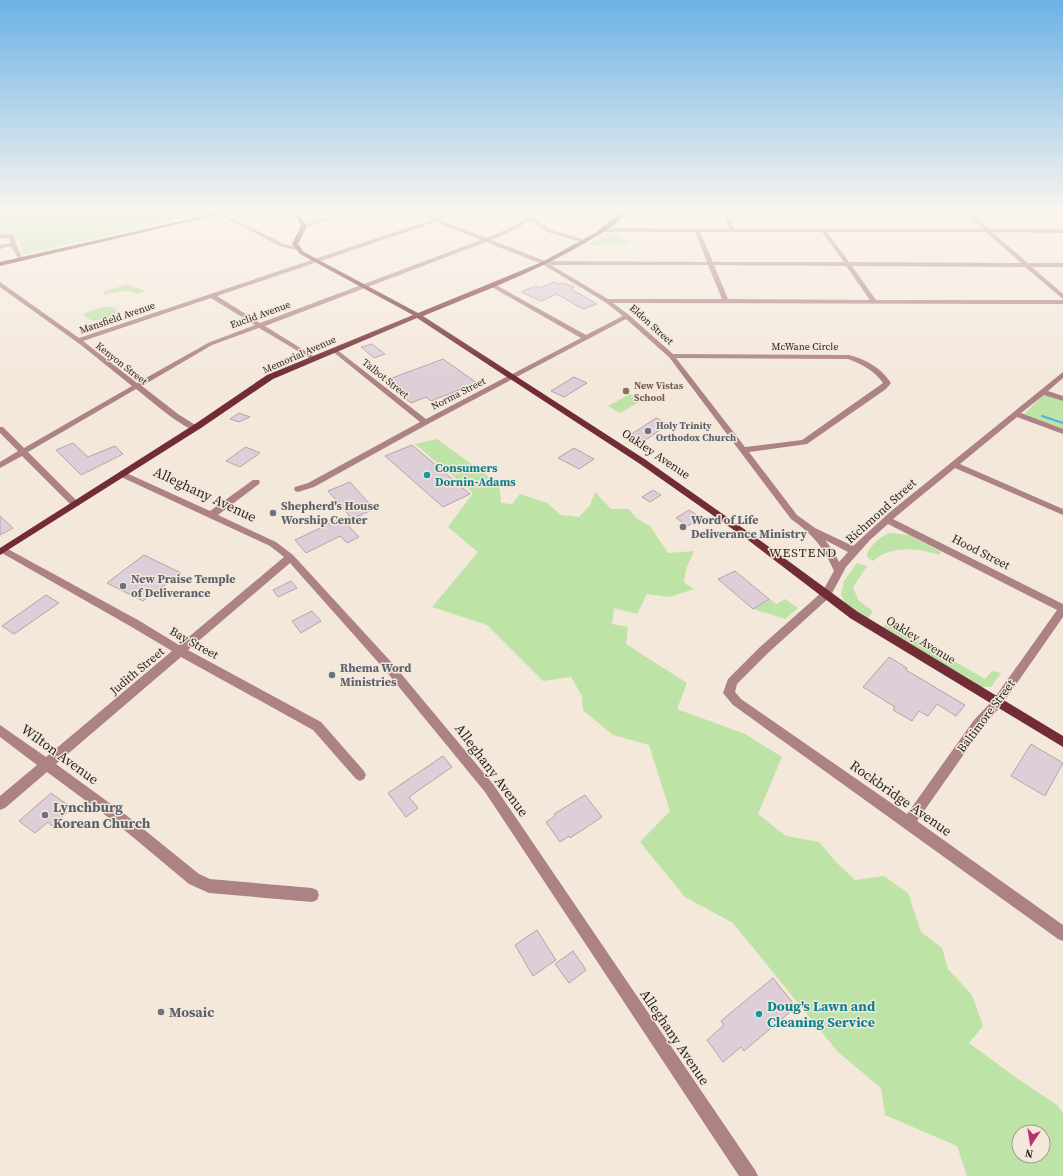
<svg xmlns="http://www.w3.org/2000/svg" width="1063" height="1176" font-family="'Source Serif 4',serif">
	<rect width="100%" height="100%" fill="#f4e8db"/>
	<g fill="#bee3a6" fill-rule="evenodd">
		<path d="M0 212H211L24 254 16 235 0 233Z"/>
		<path d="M605 233H618V239H628L629 245H588Z"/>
		<path d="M128 284 145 291 137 294C126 289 116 292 106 295L102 292Z"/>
		<path d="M104 307H113L117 310C115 318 100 320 93 321L83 315 87 312Z"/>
		<path d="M630 394 643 400 620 413 608 406Z"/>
		<path d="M1045 394 1063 401V430L1024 414Z"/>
		<path d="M437 439 499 484 501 503 512 504 520 494 547 503 561 515 579 517 590 505 595 492 611 509H629L636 518 650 526 668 553 694 551 686 569 684 582 694 589 670 597 647 594 637 614 614 608 612 624 628 627 626 644 687 683 677 709 745 734 782 757 758 814 786 836 819 842 836 862 855 880 884 876 908 893 921 932 942 948 948 969 972 995 983 1026 969 1043 1018 1079 1057 1105 1063 1113V1176H967L957 1146 885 1115 881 1088 837 1051 733 923 685 897 640 842 670 811 649 745 613 735 583 710 582 696 571 677 543 681 487 625 432 607 478 552 448 527 473 493 415 444ZM1019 1132H1043V1156H1019Z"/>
		<path d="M889 533 909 535 941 552 939 555C918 548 891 545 873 561L867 557C866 549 881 536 889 533Z"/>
		<path d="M857 563 867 566 853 587 858 600 873 611 868 619 846 603 841 595 844 581Z"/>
		<path d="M770 599 776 604 785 599 798 608 785 619 753 609Z"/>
		<path d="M888 623 985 679 992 671 1001 673 991 687H981L881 628Z"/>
	</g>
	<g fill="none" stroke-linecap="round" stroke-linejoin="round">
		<path stroke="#4fafe2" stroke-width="2" d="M1042 416 1063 423"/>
	</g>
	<g fill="#ddced7" stroke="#b3a4ad">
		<path d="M554 282 560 284 563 283 574 287 571 289 597 304 583 309 557 294 541 301 521 292 535 286 539 288Z"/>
		<path d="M372 344 385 354 374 358 361 347Z"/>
		<path d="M443 359 477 383 431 401 426 397 411 403 384 381Z"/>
		<path d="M574 377 587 383 564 397 551 391Z"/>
		<path d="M239 413 250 417 239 422 230 419Z"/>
		<path d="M656 418 668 424 640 444 627 437Z"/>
		<path d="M73 443 88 457 115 446 123 454 81 475 56 450Z"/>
		<path d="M412 445 470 494 443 507 385 456Z"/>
		<path d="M246 447 260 453 240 467 226 461Z"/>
		<path d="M574 448 594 459 579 469 558 458Z"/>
		<path d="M350 482 374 509 352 519 328 491Z"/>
		<path d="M653 490 661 495 650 502 642 497Z"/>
		<path d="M689 510 701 518 688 526 676 518Z"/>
		<path d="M0 516 13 528 0 535Z"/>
		<path d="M341 518 359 537 347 543 340 536 306 553 295 540Z"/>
		<path d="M144 555 181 573 143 601 107 583Z"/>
		<path d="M735 571 769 599 753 609 718 579Z"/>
		<path d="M291 581 297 588 278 597 273 590Z"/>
		<path d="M46 595 59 603 14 634 2 626Z"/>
		<path d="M312 611 321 621 301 633 292 621Z"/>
		<path d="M889 657 907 668 906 670 965 705 956 716 937 704 928 716 919 711 912 721 893 710 895 707 863 687Z"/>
		<path d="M1031 744 1063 763 1045 796 1011 776Z"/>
		<path d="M443 756 452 767 409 797 418 808 406 817 388 793Z"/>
		<path d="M51 793 72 808 52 826 48 822 35 833 19 821Z"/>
		<path d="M585 795 602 817 570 838 569 836 560 842 546 822 555 816 554 814Z"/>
		<path d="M537 930 556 960 533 976 515 945Z"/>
		<path d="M573 951 586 970 569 983 555 964Z"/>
		<path d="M773 978 796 1007 744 1051 741 1047 723 1062 707 1040 724 1025 721 1021Z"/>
	</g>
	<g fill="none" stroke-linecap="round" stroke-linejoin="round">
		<g fill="#ad8285" fill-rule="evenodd">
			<path d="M219 212 284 244 299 248 296 250 280 246 218 214Z"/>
			<path d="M315 212H328L316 214 314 213Z"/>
			<path d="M348 212H354L306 227 301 226Z"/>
			<path d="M414 212H420L436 218 455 212H461L440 220 486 238 514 226 527 218 520 212H525L531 216 538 212H543L534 218 551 230 588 241 585 243 547 232 531 220 518 228 491 240 545 261 707 262 695 232H602L599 230 602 228 730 229 722 212H726L735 229H983L964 212H969L989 229H1063V233L992 232 1028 263H1063V267H1032L1063 294V299L1025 267 852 266 876 300H1063V304L613 303 629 315 673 354 849 355C866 359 881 368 891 383L886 389 807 444 749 452 797 515 815 528 853 546 890 512 1063 372V378L1048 391 1063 396V401L1044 395 1021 413 1063 429V434L1017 417 960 464 1063 509V515L955 468 893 519 1063 604V617L1001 706 983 727 917 821 1063 925V941L1058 939 733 705 723 693 728 679 760 647 822 592 834 571C823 546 813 535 791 519L669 357 626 319 428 424 314 487 298 492 295 491 294 489 295 487 308 483 420 422 332 351V349H336L426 419 581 338 490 286V284H494L586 335 623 316 605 302 542 264 486 242 265 326 315 357 316 358 313 360 259 328 212 345 142 386 178 414 197 426V430C186 432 147 397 136 389L28 452 78 502 79 504 78 506H72L22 456 0 468V462L18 451 0 433V427H3L24 448 132 386 81 345 0 287V282L79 338 431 220ZM436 222 481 240 260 323 217 296ZM700 232H822L844 262H713ZM827 232H986L1021 263 849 262ZM551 265H708L722 299H608ZM714 265 846 266 870 300 728 299ZM211 298 255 325 208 343 137 383 83 341ZM676 358 848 359C862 364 875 371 883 383L802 440 745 447ZM888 524 1057 610 993 700 974 720 907 814 741 699 735 692 737 684 768 653 830 597 846 567 870 540ZM825 540 848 552 839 562 834 552Z"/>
			<path d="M0 234 14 235 16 244 23 260H19L11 246 0 249V245L10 243V238H0Z"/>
			<path d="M122 471 210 511 253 480H259L260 482 259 484 218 515 276 542 293 555 393 664 493 784 755 1170 758 1176H739L485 792 385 670 290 563 188 650 321 722 364 771 366 775 364 779 360 781 356 779 313 730 181 657 56 764 126 815 199 874 210 879 312 888 317 890 319 895 317 900 312 902 209 893 189 884 116 823 47 772 5 808 0 810V796L37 765 0 737V725L46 757 172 651 130 626 0 552V548H6L138 620 179 645 284 557 270 546 119 476V472Z"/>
		</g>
		<g fill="#722c35" fill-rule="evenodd">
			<path d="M222 212H229L0 266V262Z"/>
			<path d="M293 212H297L307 226 298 244 304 252 418 313 542 262 595 233 621 212H626C619 223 605 232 593 238 540 271 480 292 423 316L646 460 754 536 858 612 1063 736V747L850 618 748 540 640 464 417 318 273 379 201 428 0 555V548L195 424 267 375 413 315 300 254 292 244 301 226Z"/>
		</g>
	</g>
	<linearGradient id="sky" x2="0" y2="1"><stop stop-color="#6bb2e6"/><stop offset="0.56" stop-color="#faf5ef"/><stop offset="1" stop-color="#faf5ef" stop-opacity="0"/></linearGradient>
	<rect width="1063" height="376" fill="url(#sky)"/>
	<circle fill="#8d6e63" stroke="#f4e8db" stroke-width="1.5" cx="626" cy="391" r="4"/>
	<g fill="#6b7280" stroke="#f4e8db" stroke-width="1.5">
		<circle cx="648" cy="431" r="4"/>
		<circle cx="273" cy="513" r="4"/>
		<circle cx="683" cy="527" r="4"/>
		<circle cx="123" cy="586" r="4"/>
		<circle cx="332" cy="675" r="4"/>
		<circle cx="45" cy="815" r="4"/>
		<circle cx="161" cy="1012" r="4"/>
	</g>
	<g fill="#0f9aa8" stroke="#f4e8db" stroke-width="1.5">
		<circle cx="427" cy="475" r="4"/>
		<circle cx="759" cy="1014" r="4"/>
	</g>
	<g text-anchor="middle" stroke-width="3" stroke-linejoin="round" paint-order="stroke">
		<g font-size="10" fill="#2b2722" stroke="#f4e8db">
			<text transform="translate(260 314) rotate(-20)" y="4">Euclid Avenue</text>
			<text transform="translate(117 317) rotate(-19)" y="4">Mansfield Avenue</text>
			<text transform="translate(652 324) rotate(42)" y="4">Eldon Street</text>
			<text x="805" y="350">McWane Circle</text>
			<text transform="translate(299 354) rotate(-24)" y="4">Memorial Avenue</text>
			<text transform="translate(122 363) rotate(38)" y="4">Kenyon Street</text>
			<text transform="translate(386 378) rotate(39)" y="4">Talbot Street</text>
			<text transform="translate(458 393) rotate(-27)" y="4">Norma Street</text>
		</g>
		<g font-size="10" font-weight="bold" fill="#785e54" stroke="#f4e8db" text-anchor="start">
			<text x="634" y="389">New Vistas<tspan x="634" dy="12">School</tspan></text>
		</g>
		<g font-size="10" font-weight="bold" fill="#5b616d" stroke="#f4e8db" text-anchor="start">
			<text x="656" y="429">Holy Trinity<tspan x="656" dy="12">Orthodox Church</tspan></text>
		</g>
		<g font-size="12" fill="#2b2722" stroke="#f4e8db">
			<text transform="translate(656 454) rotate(34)" y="4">Oakley Avenue</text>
			<text transform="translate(881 511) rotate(-42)" y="4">Richmond Street</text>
			<text transform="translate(981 552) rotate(27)" y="4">Hood Street</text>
			<text transform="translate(921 640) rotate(32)" y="4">Oakley Avenue</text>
			<text transform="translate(194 643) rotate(29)" y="4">Bay Street</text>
			<text transform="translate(137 671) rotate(-40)" y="4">Judith Street</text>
			<text transform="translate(986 716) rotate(-53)" y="4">Baltimore Street</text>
		</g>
		<g font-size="12" font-weight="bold" fill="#0d838f" stroke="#f4e8db" text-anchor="start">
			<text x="435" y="472">Consumers<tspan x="435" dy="14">Dornin-Adams</tspan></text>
		</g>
		<g font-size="12" font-weight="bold" fill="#5b616d" stroke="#f4e8db" text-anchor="start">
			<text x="281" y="510">Shepherd's House<tspan x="281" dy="14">Worship Center</tspan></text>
			<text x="691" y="524">Word of Life<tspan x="691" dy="14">Deliverance Ministry</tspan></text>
			<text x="131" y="583">New Praise Temple<tspan x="131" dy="14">of Deliverance</tspan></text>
			<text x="340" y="672">Rhema Word<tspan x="340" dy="14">Ministries</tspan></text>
		</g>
		<g font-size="13" letter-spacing="1" fill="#31271e" stroke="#f4e8db">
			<text x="803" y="557">WESTEND</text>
		</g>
		<g font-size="14" fill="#2b2722" stroke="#f4e8db">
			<text transform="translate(205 494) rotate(25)" y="5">Alleghany Avenue</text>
			<text transform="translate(60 754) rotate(36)" y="5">Wilton Avenue</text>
			<text transform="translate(492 770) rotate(53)" y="5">Alleghany Avenue</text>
			<text transform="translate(901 798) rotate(35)" y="5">Rockbridge Avenue</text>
			<text transform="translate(675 1037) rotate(56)" y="5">Alleghany Avenue</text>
		</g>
		<g font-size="14" font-weight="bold" fill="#5b616d" stroke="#f4e8db" text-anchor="start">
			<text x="53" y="812">Lynchburg<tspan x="53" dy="16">Korean Church</tspan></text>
			<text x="169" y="1017">Mosaic</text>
		</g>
		<g font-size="14" font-weight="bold" fill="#0d838f" stroke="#f4e8db" text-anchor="start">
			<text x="767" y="1011">Doug's Lawn and<tspan x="767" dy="16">Cleaning Service</tspan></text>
		</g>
	</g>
	<g transform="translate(1031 1144) rotate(192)"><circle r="19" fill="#f4e8db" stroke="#a49b91"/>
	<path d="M0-3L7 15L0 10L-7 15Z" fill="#b83070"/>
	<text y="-6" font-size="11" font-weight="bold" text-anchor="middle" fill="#2b2722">N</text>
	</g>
</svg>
